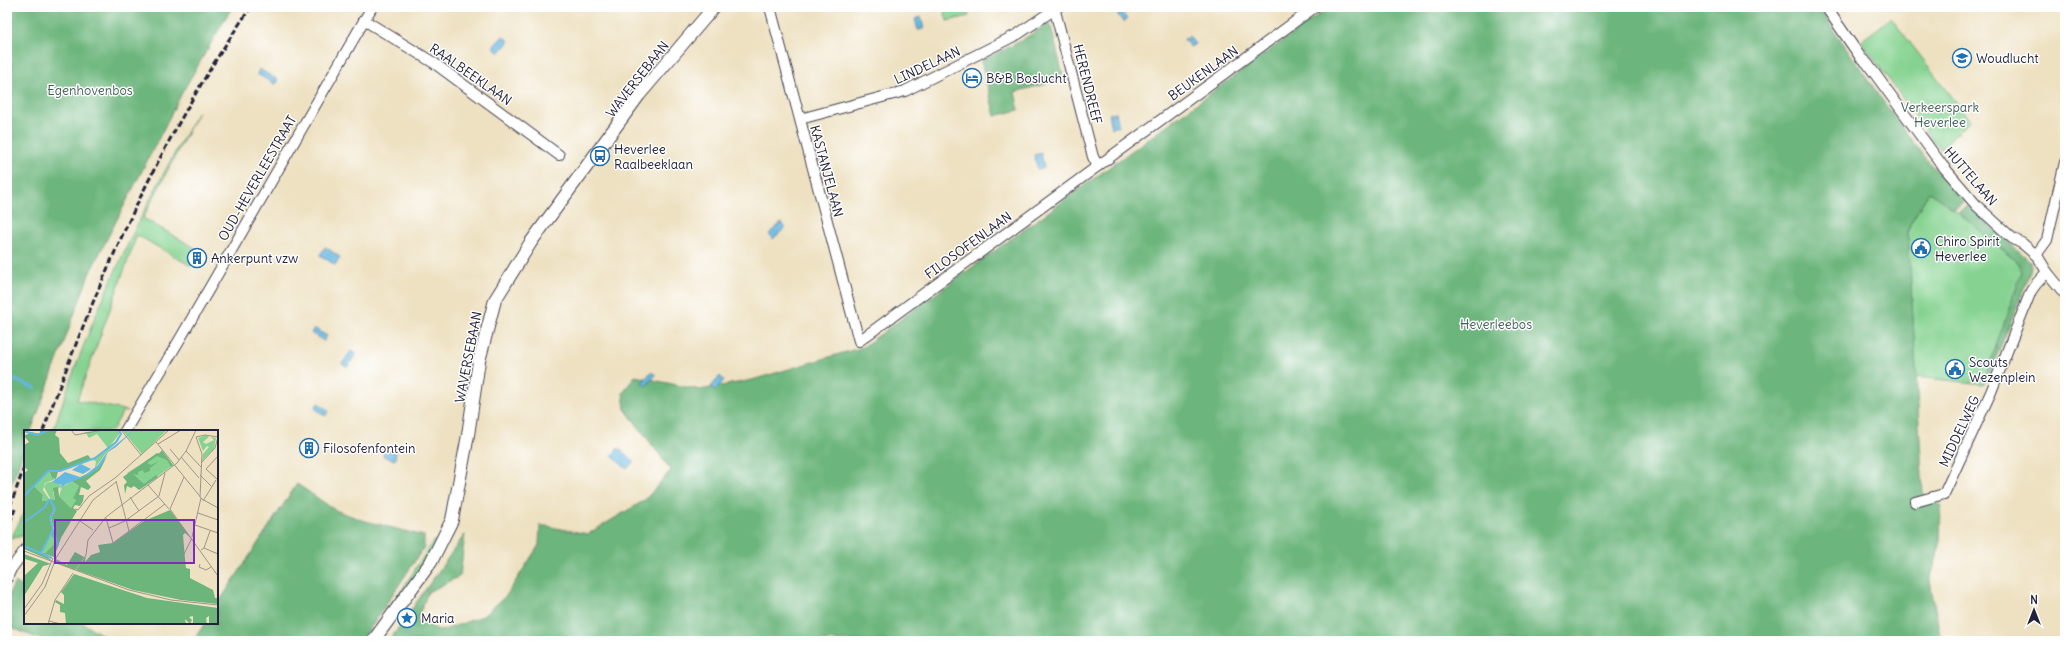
<svg xmlns="http://www.w3.org/2000/svg" width="2072" height="648" font-family="Delius,sans-serif">
	<rect width="100%" height="100%" fill="#fff"/>
	<filter id="ink" filterUnits="userSpaceOnUse"><feTurbulence type="fractalNoise" baseFrequency=".025" numOctaves="2"/><feDisplacementMap in="SourceGraphic" scale="8" xChannelSelector="R" yChannelSelector="G"/><feConvolveMatrix kernelMatrix="1 2 1 2 8 2 1 2 1" color-interpolation-filters="sRGB"/></filter>
	<filter id="wash" filterUnits="userSpaceOnUse"><feTurbulence type="fractalNoise" baseFrequency=".012" numOctaves="4" result="noise"/><feDisplacementMap in="SourceGraphic" scale="16" xChannelSelector="R" yChannelSelector="G"/><feGaussianBlur stdDeviation="0.9" result="paint"/><feColorMatrix in="noise" values="0 0 0 0 0 0 0 0 0 0 0 0 0 0 0 0 0 1.4 0 .05"/><feComposite in="paint" operator="in"/></filter>
	<g filter="url(#wash)">
		<rect width="100%" height="100%" fill="#eee1c1"/>
		<g fill="#86d391" stroke="#547a66">
			<path d="M943 7H966L969 16 947 21Z"/>
			<path d="M1891 18 1970 120 1940 150 1861 41Z"/>
			<path d="M198 112 143 218 195 248 188 259 194 262 191 266 137 235 77 400 128 411H123L112 431H53C89 320 139 213 198 112Z"/>
			<path d="M1929 192 1958 212 2017 262 2022 271 1983 384 1916 377 1908 232 1910 224Z"/>
			<path d="M25 510V535L11 539Z"/>
			<path d="M434 540 438 544 384 617Z"/>
		</g>
		<g fill="#6cb57b" stroke="#476c5b">
			<path d="M7 7H232L183 91 90 272 31 431H25V447L7 496Z"/>
			<path d="M1337 7H1818C1864 72 1909 145 1964 202L1954 209 1929 192 1910 224 1908 232 1923 493 1941 506 1940 545 1930 581 1941 641H389L465 534 460 576 428 592 417 620 441 631 483 616 506 596 539 545 540 525 588 534 645 500 671 470 625 409 623 393 635 376 700 390 752 380 863 347 1318 15Z"/>
			<path d="M1048 24 1051 27 1064 79 1015 92 1019 110 995 116 981 61 1017 43Z"/>
			<path d="M1968 206 2030 261 2032 266 2031 272 1987 380 1983 384 2022 271 2017 262 1958 212Z"/>
			<path d="M297 484 335 510 362 520 424 536V547L362 641H193L205 623H217V605Z"/>
			<path d="M15 582 25 588V623H83L112 641H45L7 626V599Z"/>
		</g>
		<g fill="#65b8e1" stroke="#446d8e">
			<path d="M1118 7 1127 19 1123 22 1115 10Z"/>
			<path d="M921 17 924 29 918 30 915 19Z"/>
			<path d="M503 36 509 41 499 53 493 47Z"/>
			<path d="M1189 36 1195 44 1190 47 1184 39Z"/>
			<path d="M259 69 278 80 275 84 257 74Z"/>
			<path d="M1116 113 1119 126 1112 128 1109 114Z"/>
			<path d="M1041 153 1044 168 1038 170 1034 155Z"/>
			<path d="M781 223 785 228 773 239 769 234Z"/>
			<path d="M325 247 340 257 335 265 320 255Z"/>
			<path d="M314 328 327 336 324 341 311 333Z"/>
			<path d="M351 351 356 354 347 367 342 364Z"/>
			<path d="M651 372 656 375 646 386 642 383Z"/>
			<path d="M720 376 724 380 715 391 711 387Z"/>
			<path d="M318 403 329 411 325 416 315 408Z"/>
			<path d="M384 448H387L390 452H396L395 460 383 456Z"/>
			<path d="M618 448 634 461 627 469 612 456Z"/>
		</g>
		<g fill="none" stroke-linecap="round" stroke-linejoin="round">
			<g stroke="#65b8e1" stroke-width="3">
				<path d="M7 271V299"/>
				<path d="M7 327C16 336 9 351 7 363"/>
				<path d="M7 375 9 378 35 388"/>
			</g>
		</g>
	</g>
	<g filter="url(#ink)">
		<g fill="none" stroke-linecap="round" stroke-linejoin="round">
			<defs>
				<g id="minor">
					<path d="M770 7 859 341 1315 7"/>
					<path d="M1054 7 1093 157 1098 166"/>
					<path d="M1826 7 1861 58 1867 63 1942 165 1977 206 2012 238 2023 244 2038 257 2047 272 2065 294"/>
					<path d="M364 20 434 63 559 155"/>
					<path d="M800 119 905 91 1018 34 1058 7"/>
					<path d="M2036 255 2047 240 2065 162"/>
					<path d="M125 431 180 339 372 7"/>
					<path d="M1915 502 1944 494 1991 392 2031 291 2036 284 2047 272"/>
					<path d="M7 578 11 569 25 550"/>
				</g>
				<path id="tertiary" d="M373 641 431 562 452 520 468 435 479 361 495 300 531 242 639 95 714 7"/>
			</defs>
			<use href="#minor" stroke="#413f4f" stroke-width="12"/>
			<use href="#tertiary" stroke="#413f4f" stroke-width="14"/>
			<use href="#minor" stroke="#fff" stroke-width="10"/>
			<use href="#tertiary" stroke="#fff" stroke-width="12"/>
			<g stroke="#22223b" stroke-width="3" stroke-dasharray="6 3" stroke-linecap="butt">
				<path d="M43 431C97 283 160 137 251 7"/>
				<path d="M7 515 25 465"/>
				<path d="M7 531 15 509"/>
			</g>
		</g>
	</g>
	<defs>
		<symbol id="school-ring" viewBox="-11 -11 22 22"><circle r="9.5" fill="#fff" stroke="#1f6fb2" stroke-width="1.5"/><path d="M0-5L7-2L0 1L-7-2ZM-4 1L0 2.5L4 1V4Q0 6-4 4Z" fill="#1f6fb2"/></symbol>
		<symbol id="hotel-ring" viewBox="-11 -11 22 22"><circle r="9.5" fill="#fff" stroke="#1f6fb2" stroke-width="1.5"/><path d="M-6-4.5h1.5V1H6V5H4.5V3h-9V5H-6ZM-4 0a1.8 1.8 0 1 1 3.6 0ZM.5 0V-2.5h3Q6-2.5 6 0Z" fill="#1f6fb2"/></symbol>
		<symbol id="bus-ring" viewBox="-11 -11 22 22"><circle r="9.5" fill="#fff" stroke="#1f6fb2" stroke-width="1.5"/><path d="M-5-6H5V4H4V6H2V4H-2V6H-4V4H-5ZM-3.5-4V0h7V-4ZM-3.5 1.2v1.5H-2V1.2ZM2 1.2v1.5H3.5V1.2Z" fill="#1f6fb2"/></symbol>
		<symbol id="civic-ring" viewBox="-11 -11 22 22"><circle r="9.5" fill="#fff" stroke="#1f6fb2" stroke-width="1.5"/><path d="M-.6-6.5H3V-4.5H.6V-3L4-1V1h2V6H-6V1h2V-1L-.6-3ZM-1.2 2.5V6h2.4V2.5Z" fill="#1f6fb2"/></symbol>
		<symbol id="building-ring" viewBox="-11 -11 22 22"><circle r="9.5" fill="#fff" stroke="#1f6fb2" stroke-width="1.5"/><path d="M-4-6H4V6H1V3H-1V6H-4ZM-2.5-4.3h1.7v1.8h-1.7ZM.8-4.3h1.7v1.8H.8ZM-2.5-1h1.7V.8h-1.7ZM.8-1h1.7V.8H.8Z" fill="#1f6fb2"/></symbol>
		<symbol id="sight-ring" viewBox="-11 -11 22 22"><circle r="9.5" fill="#fff" stroke="#1f6fb2" stroke-width="1.5"/><path d="M0-6L1.8-2.2L6-1.7L2.9 1.2L3.7 5.4L0 3.3L-3.7 5.4L-2.9 1.2L-6-1.7L-1.8-2.2Z" fill="#1f6fb2"/></symbol>
	</defs>
	<g fill-rule="evenodd">
		<use href="#school-ring" x="1951" y="47" width="22" height="22"/>
		<use href="#hotel-ring" x="961" y="67" width="22" height="22"/>
		<use href="#bus-ring" x="589" y="145" width="22" height="22"/>
		<use href="#civic-ring" x="1910" y="237" width="22" height="22"/>
		<use href="#building-ring" x="186" y="247" width="22" height="22"/>
		<use href="#civic-ring" x="1944" y="358" width="22" height="22"/>
		<use href="#building-ring" x="298" y="437" width="22" height="22"/>
		<use href="#sight-ring" x="396" y="607" width="22" height="22"/>
	</g>
	<g text-anchor="middle" stroke-width="3" stroke-linejoin="round" paint-order="stroke">
		<g font-size="13" fill="#22223b" stroke="#fff" text-anchor="start">
			<text x="1976" y="63">Woudlucht</text>
			<text x="986" y="83">B&amp;B Boslucht</text>
			<text x="614" y="154">Heverlee<tspan x="614" dy="15">Raalbeeklaan</tspan></text>
			<text x="1935" y="246">Chiro Spirit<tspan x="1935" dy="15">Heverlee</tspan></text>
			<text x="211" y="263">Ankerpunt vzw</text>
			<text x="1969" y="367">Scouts<tspan x="1969" dy="15">Wezenplein</tspan></text>
			<text x="323" y="453">Filosofenfontein</text>
			<text x="421" y="623">Maria</text>
		</g>
		<g font-size="13" fill="#22223b" stroke="#fff">
			<text transform="translate(927 65) rotate(-25)" y="5">LINDELAAN</text>
			<text transform="translate(1203 73) rotate(-36)" y="5">BEUKENLAAN</text>
			<text transform="translate(471 74) rotate(35)" y="5">RAALBEEKLAAN</text>
			<text transform="translate(637 79) rotate(-52)" y="5">WAVERSEBAAN</text>
			<text transform="translate(1088 84) rotate(76)" y="5">HERENDREEF</text>
			<text transform="translate(827 171) rotate(75)" y="5">KASTANJELAAN</text>
			<text transform="translate(1971 176) rotate(49)" y="5">HUTTELAAN</text>
			<text transform="translate(257 178) rotate(-60)" y="5">OUD-HEVERLEESTRAAT</text>
			<text transform="translate(968 245) rotate(-36)" y="5">FILOSOFENLAAN</text>
			<text transform="translate(468 357) rotate(-79)" y="5">WAVERSEBAAN</text>
			<text transform="translate(1959 431) rotate(-65)" y="5">MIDDELWEG</text>
		</g>
		<g font-size="13" fill="#456059" stroke="#fff">
			<text x="90" y="95">Egenhovenbos</text>
			<text x="1940" y="112">Verkeerspark<tspan x="1940" dy="15">Heverlee</tspan></text>
			<text x="1496" y="329">Heverleebos</text>
		</g>
	</g>
	<g transform="translate(24 430)">
		<rect width="194" height="194" fill="#eee1c1"/>
		<path d="M80 0H95L96 3 84 18 73 4 65 8 62 3 52 6 62 2ZM98 0H143L118 24ZM182 5 185 7 179 12 182 14 190 10 187 7 192 8 190 19 178 31 179 24 185 17 183 16 179 21 174 8ZM95 10 82 23 71 38 72 31 68 30ZM138 21 149 35 117 59 103 43ZM25 40 28 48 32 49 21 53 19 60 26 70 18 71 19 65 10 56ZM31 51 38 56 29 62 31 70H27L20 57 22 53ZM48 51 55 56 50 68 52 70 47 78 35 66 38 57ZM27 106 31 108 30 114 21 123 18 122Z" fill="#86d391"/>
		<path d="M16 0H33L31 5 35 8 36 23 44 33 64 25 67 29 34 42 32 49 28 48 25 40 10 56 19 65 18 71 26 70 30 79 26 88 29 100 17 122 21 123 30 114 31 109 27 106 30 99 27 88 31 81 27 70H31L29 58 34 57 35 66 47 78 52 70 49 68 55 56 48 51 73 39 83 26 76 40 62 51 67 57 64 60 57 57 55 65H60L59 71 56 76 51 75 49 78 53 81 37 108 30 127 21 124 28 131 0 119V43L4 40 0 37V15L5 12 0 6 7 2 16 4ZM138 20 149 35 147 37 143 30 133 26 123 33 127 35 135 31 126 38V41L120 43 119 40 114 42V45L109 44 120 54 132 45 134 47 115 60 110 56 107 58 103 56 101 64 100 55 103 52 99 47 133 23 135 24ZM146 80 167 108 161 103 159 105 161 129 162 138 166 139V148L189 160 191 168H194V174L157 170 109 160 52 140 62 126 61 132 67 125 76 122 74 115 89 113 120 91ZM51 122 60 127 51 140 31 132 32 129 43 135ZM0 124 27 134 19 136 0 166V146L14 133 1 129ZM50 144 123 168 194 178V194H185V186L182 188 183 194H169V186L165 187 168 190 166 194 161 189 162 194H42L41 183 36 182V175L31 172 32 170 40 174V165L37 162Z" fill="#6cb57b"/>
		<path d="M110 0 92 17 84 22 77 36 68 43 60 47 42 54 36 59 38 55 28 52 41 42 56 47 60 46 74 35 84 21ZM57 34 67 39 59 44 48 40Z" fill="#65b8e1"/>
		<path fill="none" stroke="#65b8e1" stroke-width="2" d="M0 1 13 5 25 0M0 66 24 41H36L71 28 92 12 97 4 95 0M2 91 21 77 25 69M27 104 32 108 34 116M0 116 28 128M17 123 29 100 26 88 31 79 26 69"/>
		<path fill="none" stroke="#9c958b" stroke-width="1" d="M47 0 51 5 79 0M97 0 117 25M172 7 178 24 176 67M172 7 181 5 194 7M132 12 178 69 194 78M134 14 157 0M146 19 155 30M162 21 177 37M157 27 175 48M178 32 191 18 194 7M182 39 194 26M182 39 194 50M176 45 187 56M160 47 146 79 194 146M92 51 105 101M124 55 145 79M106 67 115 81M179 71 192 50M51 79 54 80 65 66 91 48 145 0M174 83 194 90M82 88 89 113 141 74M56 91 69 100M171 95 194 103M85 98 101 91 135 66 141 43M168 107 177 68M180 118 194 124M177 120 180 118 186 101M0 121 105 160 147 170 194 175M160 124 168 108M176 134 175 137 182 140 187 137M52 139 62 125 64 110 82 87 153 33 162 21 172 0M0 179 18 154 29 128M0 186 21 157 32 128 69 70 92 52M25 191 37 194M24 194 31 170 49 143"/>
		<path fill="#7b2cbf" fill-opacity="0.15" stroke="#7b2cbf" stroke-width="2" d="M31 90H170V133H31Z"/>
		<rect width="194" height="194" fill="none" stroke="#22223b" stroke-width="2"/>
	</g>
	<rect width="2072" height="648" fill="none" stroke="#fff" stroke-width="24"/>
	<g transform="translate(2034 610)" stroke="#ffffff" stroke-width="3" paint-order="stroke">
	<path d="M0-3L7 15L0 10L-7 15Z" fill="#22223b"/>
	<text y="-6" font-size="11" font-weight="bold" text-anchor="middle" fill="#22223b">N</text>
	</g>
</svg>
